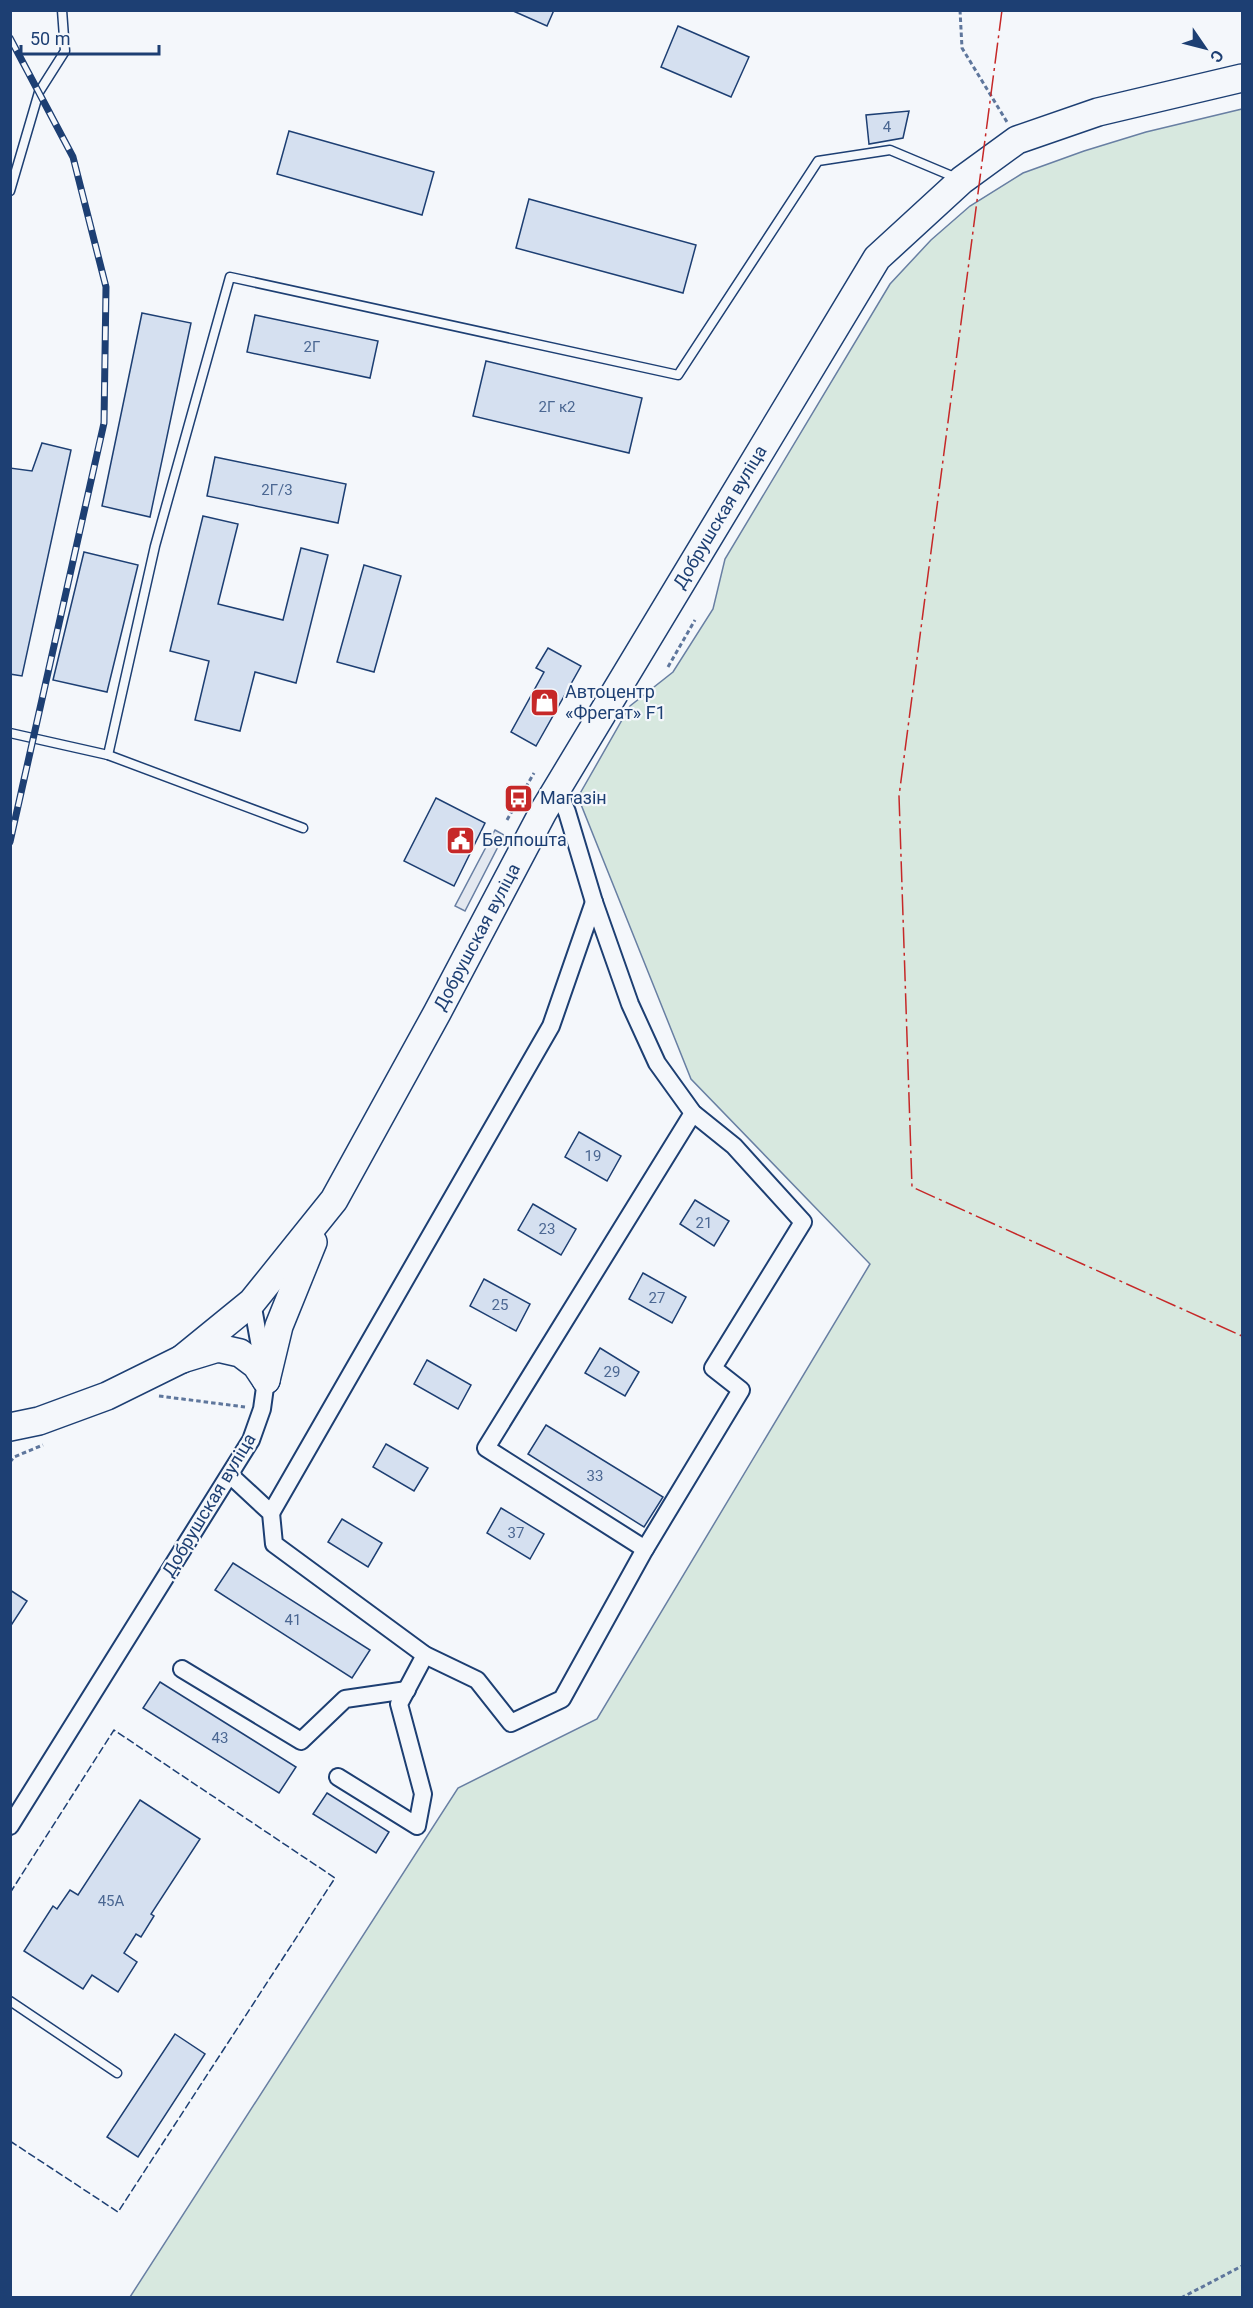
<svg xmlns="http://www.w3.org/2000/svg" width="1253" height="2308" font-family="Roboto,sans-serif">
	<rect width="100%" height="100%" fill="#f4f7fb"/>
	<path fill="#d7e8df" stroke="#687fa3" stroke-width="1.5" d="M1242 109V2297H130L458 1788 597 1719 870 1264 691 1079 578 797 630 706 673 672 713 609 725 559 890 284 931 240 970 206 1023 173 1084 151 1146 132Z"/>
	<path fill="#e3e8f0" stroke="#687fa3" stroke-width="1.5" d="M495 830 504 835 465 911 455 906Z"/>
	<g fill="#d5e0f0" stroke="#1d3f73" stroke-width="1.5">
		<path d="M511 10H554L547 26Z"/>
		<path d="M678 26 749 57 731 97 661 67Z"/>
		<path d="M909 111 903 138 869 144 866 115Z"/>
		<path d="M289 131 434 172 422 215 277 174Z"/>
		<path d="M529 199 696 245 683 293 516 248Z"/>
		<path d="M142 313 191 323 150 517 102 506Z"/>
		<path d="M255 315 378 341 370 378 247 352Z"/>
		<path d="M486 361 642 398 629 453 473 416Z"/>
		<path d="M42 443 71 450 22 676 10 674V468L32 471Z"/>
		<path d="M215 457 346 484 338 523 207 496Z"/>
		<path d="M203 516 238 524 218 604 283 620 301 548 328 555 296 683 255 672 240 731 195 720 209 661 170 651Z"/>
		<path d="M84 552 138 565 107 692 53 680Z"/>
		<path d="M364 565 401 576 374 672 337 662Z"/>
		<path d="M548 648 581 666 536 746 511 732 544 672 536 668Z"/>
		<path d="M436 798 485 823 454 886 404 861Z"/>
		<path d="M579 1132 621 1156 607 1181 565 1157Z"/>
		<path d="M695 1200 729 1221 714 1246 680 1224Z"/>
		<path d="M533 1204 576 1229 561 1255 518 1230Z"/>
		<path d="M643 1273 686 1297 672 1323 629 1299Z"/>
		<path d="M484 1279 530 1304 516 1331 470 1306Z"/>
		<path d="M600 1348 639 1372 625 1396 585 1373Z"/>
		<path d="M427 1360 471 1385 458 1409 414 1384Z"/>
		<path d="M546 1425 663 1497 644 1527 528 1454Z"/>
		<path d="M386 1444 428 1468 414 1491 373 1467Z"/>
		<path d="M501 1508 544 1534 530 1559 487 1533Z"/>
		<path d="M342 1519 382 1543 368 1567 328 1542Z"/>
		<path d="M233 1563 370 1650 352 1678 215 1590Z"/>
		<path d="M10 1590 27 1601 10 1627Z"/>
		<path d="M160 1682 296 1767 279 1793 143 1708Z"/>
		<path d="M327 1793 389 1832 376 1853 313 1814Z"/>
		<path d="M140 1800 200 1839 151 1914 154 1916 141 1937 136 1934 124 1953 137 1962 118 1992 92 1975 83 1989 24 1951 53 1906 57 1909 70 1890 78 1895Z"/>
		<path d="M175 2034 205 2054 138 2157 107 2137Z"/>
	</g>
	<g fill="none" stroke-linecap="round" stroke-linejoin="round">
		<defs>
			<g id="lane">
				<path d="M10 191 39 92 65 51 62 10"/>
				<path d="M10 733 108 755 303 828"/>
				<path d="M108 755 155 546 230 277 678 375 818 161 890 150 959 179"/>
				<path d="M10 2001 117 2073"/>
			</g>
			<g id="street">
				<path d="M230 1475 271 1513 274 1544 425 1655 477 1680 511 1723 562 1699 645 1549 741 1390 713 1368 803 1222 734 1146 693 1113 657 1063 630 1004 594 902 567 812 557 789"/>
				<path d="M271 1513 551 1026 594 902"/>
				<path d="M645 1549 486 1448 693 1113"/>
				<path d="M182 1669 301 1741 345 1699 407 1690"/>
				<path d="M338 1777 417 1826 423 1794 399 1704 425 1655"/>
				<path d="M10 1826 251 1440 262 1409 266 1380 252 1302"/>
			</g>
			<g id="primary">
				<path d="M182 1359 252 1302 334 1200 437 1013 543 812 877 258 962 180 1017 140 1098 112 1242 78"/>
				<path d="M266 1380 279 1326 313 1242"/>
				<path d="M10 1427 39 1421 107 1396 182 1359 218 1348 240 1353 256 1365 266 1380"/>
			</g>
		</defs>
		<use href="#lane" stroke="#1d3f73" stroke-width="11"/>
		<use href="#street" stroke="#1d3f73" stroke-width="20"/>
		<use href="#primary" stroke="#1d3f73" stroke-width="30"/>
		<g stroke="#5e769c" stroke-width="3" stroke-dasharray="4.5 3" stroke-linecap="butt">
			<path d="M960 10 962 48 1007 122"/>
			<path d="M668 667 695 620"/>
			<path d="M507 820 534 773"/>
			<path d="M159 1396 245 1407"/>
			<path d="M10 1462 14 1457 43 1445"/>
			<path d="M1181 2298 1242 2266"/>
		</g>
		<use href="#lane" stroke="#f4f7fb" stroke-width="8"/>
		<use href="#street" stroke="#f4f7fb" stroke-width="16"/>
		<use href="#primary" stroke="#f4f7fb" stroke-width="27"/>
		<defs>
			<path id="rail" d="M10 38 73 157 106 287 104 423 10 842"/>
		</defs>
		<use href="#rail" stroke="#1d3f73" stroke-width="7"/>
		<use href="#rail" stroke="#f4f7fb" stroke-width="4.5" stroke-dasharray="14" stroke-linecap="butt"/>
		<path stroke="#1d3f73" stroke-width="1.5" stroke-dasharray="8 3" stroke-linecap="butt" d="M10 1893 114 1730 335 1878 118 2212 10 2141"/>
		<path stroke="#c62828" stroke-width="1.5" stroke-dasharray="21 4.5 3 4.5" stroke-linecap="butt" d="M1002 10 899 796 912 1187 1242 1336"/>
	</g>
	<defs>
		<symbol id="shop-square" viewBox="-11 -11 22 22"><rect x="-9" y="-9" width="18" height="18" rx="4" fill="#c62828" stroke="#f4f7fb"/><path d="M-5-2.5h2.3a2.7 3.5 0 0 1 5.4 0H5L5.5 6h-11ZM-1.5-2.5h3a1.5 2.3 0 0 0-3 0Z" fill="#fff"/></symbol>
		<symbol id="bus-square" viewBox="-11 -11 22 22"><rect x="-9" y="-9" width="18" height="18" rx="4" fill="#c62828" stroke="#f4f7fb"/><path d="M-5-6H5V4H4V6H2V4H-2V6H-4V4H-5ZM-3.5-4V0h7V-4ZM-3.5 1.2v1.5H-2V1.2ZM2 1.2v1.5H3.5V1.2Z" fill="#fff"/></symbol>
		<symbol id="civic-square" viewBox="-11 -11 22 22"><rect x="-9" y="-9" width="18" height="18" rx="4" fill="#c62828" stroke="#f4f7fb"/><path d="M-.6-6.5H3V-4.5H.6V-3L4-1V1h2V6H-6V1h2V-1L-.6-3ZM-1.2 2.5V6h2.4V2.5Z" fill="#fff"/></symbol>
	</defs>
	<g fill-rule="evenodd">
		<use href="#shop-square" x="528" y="686" width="33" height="33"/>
		<use href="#bus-square" x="502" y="782" width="33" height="33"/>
		<use href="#civic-square" x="444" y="824" width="33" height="33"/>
	</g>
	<g text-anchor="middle" stroke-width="4.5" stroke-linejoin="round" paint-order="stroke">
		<g font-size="15" fill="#4b6792">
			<text x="887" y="132">4</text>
			<text x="312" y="352">2Г</text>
			<text x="557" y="412">2Г к2</text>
			<text x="277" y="495">2Г/3</text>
			<text x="593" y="1161">19</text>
			<text x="704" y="1228">21</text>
			<text x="547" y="1234">23</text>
			<text x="657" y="1303">27</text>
			<text x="500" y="1310">25</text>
			<text x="612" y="1377">29</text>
			<text x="595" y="1481">33</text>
			<text x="516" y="1538">37</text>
			<text x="293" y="1625">41</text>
			<text x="220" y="1743">43</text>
			<text x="111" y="1906">45А</text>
		</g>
		<g font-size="18" fill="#1d3f73" stroke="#f4f7fb">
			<text transform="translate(720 517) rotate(-59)" y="6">Добрушская вуліца</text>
			<text transform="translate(477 937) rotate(-62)" y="6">Добрушская вуліца</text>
			<text transform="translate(209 1505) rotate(-59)" y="6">Добрушская вуліца</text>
		</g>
		<g font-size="18" fill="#1d3f73" stroke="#f4f7fb" text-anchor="start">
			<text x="565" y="698">Автоцентр<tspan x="565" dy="21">«Фрегат» F1</tspan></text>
			<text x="540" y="804">Магазін</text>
			<text x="482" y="846">Белпошта</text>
		</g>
	</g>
	<rect width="1253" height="2308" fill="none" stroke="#1d3f73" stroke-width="24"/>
	<g transform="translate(1205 48) rotate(125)" stroke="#f4f7fb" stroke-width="4.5" paint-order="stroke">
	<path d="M0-4.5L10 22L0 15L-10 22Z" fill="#1d3f73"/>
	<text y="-9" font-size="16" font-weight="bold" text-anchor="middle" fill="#1d3f73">С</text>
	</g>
	<path d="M21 45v9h138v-9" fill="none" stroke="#1d3f73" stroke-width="3"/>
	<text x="30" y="45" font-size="18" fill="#1d3f73" stroke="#f4f7fb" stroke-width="4.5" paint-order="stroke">50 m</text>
</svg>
